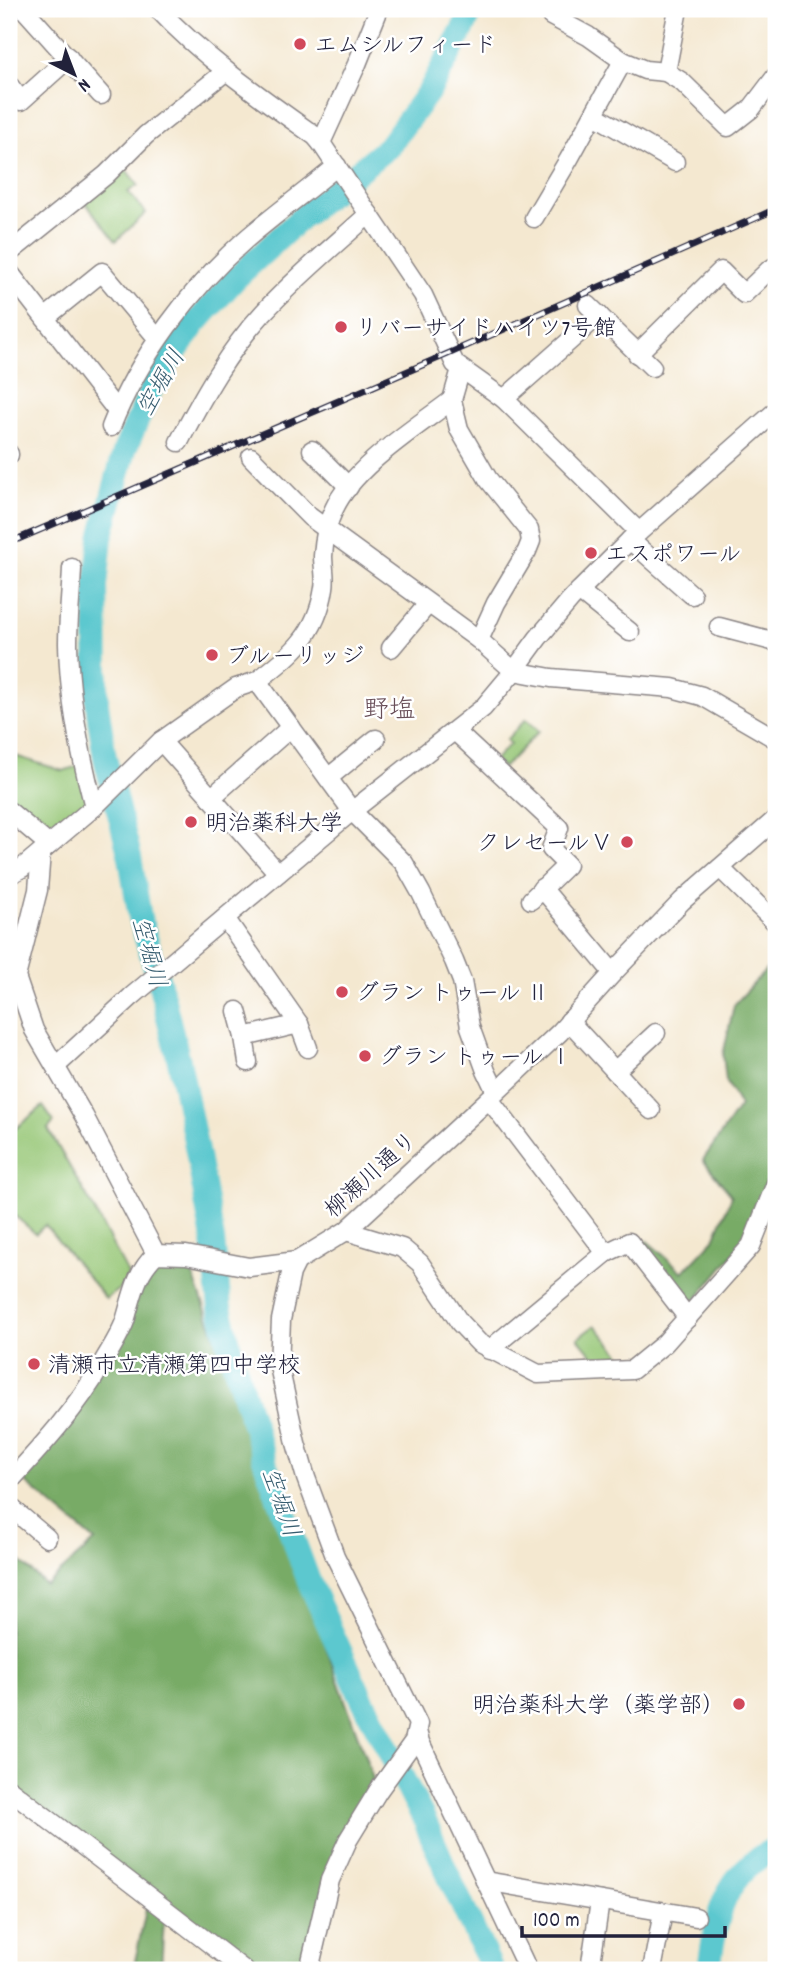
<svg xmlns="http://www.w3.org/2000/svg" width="785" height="1979" font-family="Dekko,'Klee One',sans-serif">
	<rect width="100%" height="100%" fill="#fff"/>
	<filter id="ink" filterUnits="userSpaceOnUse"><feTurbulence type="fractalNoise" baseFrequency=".0143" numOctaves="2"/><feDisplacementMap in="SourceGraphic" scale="14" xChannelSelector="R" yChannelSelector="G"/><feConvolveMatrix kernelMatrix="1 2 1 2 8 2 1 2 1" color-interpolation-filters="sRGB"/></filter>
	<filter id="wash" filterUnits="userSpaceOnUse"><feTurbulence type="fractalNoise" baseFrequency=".00686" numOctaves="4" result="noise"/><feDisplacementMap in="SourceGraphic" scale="28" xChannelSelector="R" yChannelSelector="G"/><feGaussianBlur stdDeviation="1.57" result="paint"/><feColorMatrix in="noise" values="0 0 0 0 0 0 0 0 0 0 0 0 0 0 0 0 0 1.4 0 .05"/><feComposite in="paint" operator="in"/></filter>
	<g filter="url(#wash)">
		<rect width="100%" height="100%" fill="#f4e8d0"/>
		<g fill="#95c675" stroke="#5c7458" stroke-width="2">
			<path d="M120 162 138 185 128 192 146 213 116 241 80 196Z"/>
			<path d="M526 719 539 731 503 768 494 760 510 744 506 740Z"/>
			<path d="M9 754 63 771 84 764 94 807 49 845 9 811Z"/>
			<path d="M43 1106 54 1122 48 1129 90 1202 128 1274 124 1285 106 1299 45 1225 36 1234 15 1216 9 1223V1134Z"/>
			<path d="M595 1325 625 1359 598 1362 578 1338Z"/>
		</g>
		<g fill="#78ab66" stroke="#4d6650" stroke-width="2">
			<path d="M776 959V1165L744 1241 690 1307 640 1245 647 1241 683 1272 714 1239 732 1196 703 1160 740 1106 726 1081 723 1055 734 1005Z"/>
			<path d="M186 1255 375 1784 348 1840 309 1970H244L9 1789V1551L46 1585 95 1541 16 1474 101 1366 146 1264Z"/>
			<path d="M147 1905 164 1919 161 1970H133Z"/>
		</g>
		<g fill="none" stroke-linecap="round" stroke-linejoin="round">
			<g stroke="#5bc8cf" stroke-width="24">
				<path d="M471 9 465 25 430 90 388 147 304 215 235 279 195 324 154 383 125 449 101 538 96 585 97 704 105 758 130 857 140 918 159 981 180 1065 198 1156 213 1240 220 1308 233 1360 265 1462 310 1584 363 1701 425 1821 445 1868 492 1970"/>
				<path d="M709 1970C716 1917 723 1873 776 1848"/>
			</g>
		</g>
	</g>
	<g filter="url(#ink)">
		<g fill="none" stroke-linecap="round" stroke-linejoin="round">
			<defs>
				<g id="minor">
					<path d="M24 9 101 95"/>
					<path d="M158 9C205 59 259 96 315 136L321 143 423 295 455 364 504 399 639 532"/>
					<path d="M678 9 666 72 682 82 728 127 751 109 776 76"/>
					<path d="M551 16 588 36 623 61"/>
					<path d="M9 85 21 101 69 58"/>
					<path d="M594 115 675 162"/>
					<path d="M321 143 357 64 379 9"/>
					<path d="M534 218 569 159 623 61 645 70 666 72"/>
					<path d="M9 253 106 175 146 135 225 72"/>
					<path d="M9 272 117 411"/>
					<path d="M588 305 652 367"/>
					<path d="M45 318 102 272 158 339"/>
					<path d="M637 354 721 271 744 294 768 271 776 266"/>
					<path d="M461 369 452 400 459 429 488 479 529 530 531 541 527 551 496 603 479 640"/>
					<path d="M504 399 599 315"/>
					<path d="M111 427C138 358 190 289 245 240 275 214 307 191 337 166"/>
					<path d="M179 442C203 396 228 351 263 313 296 277 334 246 369 214"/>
					<path d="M312 450 349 487"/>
					<path d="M9 455V454"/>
					<path d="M251 457 310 517 479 640 514 671 551 678 672 688 702 696 776 739"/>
					<path d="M630 540 692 595"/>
					<path d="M72 568C71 593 68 619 68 644 69 699 80 754 94 807"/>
					<path d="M579 591 630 632"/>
					<path d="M719 627 776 642"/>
					<path d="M391 648 428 604"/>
					<path d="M257 681C292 655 317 634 324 588 326 578 323 566 323 556 324 540 327 523 334 509 354 466 414 429 452 400"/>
					<path d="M455 731 559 828 551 849 567 865 531 900"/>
					<path d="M161 741 278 873"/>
					<path d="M328 778 376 739"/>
					<path d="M211 798 291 727"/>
					<path d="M9 811 49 845 94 807 161 741 236 688 257 681 352 811 483 708 514 671 538 638 571 599 630 540 776 411"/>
					<path d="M49 845 41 852 38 890 16 977 34 1030 84 1116 156 1254"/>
					<path d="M720 868 776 923"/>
					<path d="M9 875 22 868 41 852"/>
					<path d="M542 888 613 973"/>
					<path d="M225 918 299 1024 308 1048"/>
					<path d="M237 1011 244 1037"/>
					<path d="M569 1021 651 1110"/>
					<path d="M248 1062 244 1037 299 1024"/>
					<path d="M56 1066 131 997 352 811 404 863 421 893 454 961 462 981 470 1027 486 1071 496 1092"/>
					<path d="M615 1071 656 1033"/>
					<path d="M489 1099 606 1253 629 1242 688 1318"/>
					<path d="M346 1231 402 1248 420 1263 460 1323 479 1343 538 1374 632 1370 665 1343 751 1246 776 1183"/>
					<path d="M489 1350 606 1253"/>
					<path d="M9 1482C43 1445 77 1408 102 1364 110 1350 120 1335 125 1321 133 1295 135 1274 156 1254L186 1255 249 1267 297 1261"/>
					<path d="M9 1506 47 1538"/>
					<path d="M417 1731 420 1742 528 1970"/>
					<path d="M9 1789 244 1970"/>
					<path d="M485 1881 696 1917"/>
					<path d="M309 1970 330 1880 348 1840 378 1791 414 1741 418 1724 335 1556 306 1478 296 1443 279 1366 281 1320 291 1273 297 1261 346 1231 489 1099 560 1032 613 973 682 901 776 819"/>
					<path d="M590 1970 600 1901"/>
					<path d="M652 1970 663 1912"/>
				</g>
			</defs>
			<use href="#minor" stroke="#8b8586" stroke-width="21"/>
			<use href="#minor" stroke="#fff" stroke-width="18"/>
			<defs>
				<path id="rail" d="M9 543 450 353 776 209"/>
			</defs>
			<use href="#rail" stroke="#22223b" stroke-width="7"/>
			<use href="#rail" stroke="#fff" stroke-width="4.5" stroke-dasharray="13" stroke-linecap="butt"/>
		</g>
	</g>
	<g fill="#d1495b" stroke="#fff" stroke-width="2.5">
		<circle cx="300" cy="44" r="7"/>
		<circle cx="341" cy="327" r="7"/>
		<circle cx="591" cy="553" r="7"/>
		<circle cx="212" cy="655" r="7"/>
		<circle cx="191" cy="822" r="7"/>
		<circle cx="627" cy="842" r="7"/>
		<circle cx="342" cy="992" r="7"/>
		<circle cx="365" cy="1056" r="7"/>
		<circle cx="34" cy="1364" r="7"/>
		<circle cx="739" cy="1704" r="7"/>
	</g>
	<g text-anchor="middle" stroke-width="5" stroke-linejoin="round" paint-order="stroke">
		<g font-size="23" fill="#22223b" stroke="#fff" text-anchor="start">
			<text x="314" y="52">エムシルフィード</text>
			<text x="355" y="335">リバーサイドハイツ7号館</text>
			<text x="605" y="561">エスポワール</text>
			<text x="226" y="663">ブルーリッジ</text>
			<text x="205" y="830">明治薬科大学</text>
			<text x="613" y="850" text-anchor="end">クレセールⅤ</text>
			<text x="356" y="1000">グラン トゥール Ⅱ</text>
			<text x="379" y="1064">グラン トゥール Ⅰ</text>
			<text x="48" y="1372">清瀬市立清瀬第四中学校</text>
			<text x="725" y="1712" text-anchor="end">明治薬科大学（薬学部）</text>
		</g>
		<g font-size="23" fill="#22223b" stroke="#fff">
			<text transform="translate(370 1174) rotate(-42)" y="8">柳瀬川通り</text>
		</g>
		<g font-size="24" font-style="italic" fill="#365c6f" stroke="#fff">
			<text transform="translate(160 382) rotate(-60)" y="8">空堀川</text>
			<text transform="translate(150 952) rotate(75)" y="8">空堀川</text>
			<text transform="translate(282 1502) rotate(71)" y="8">空堀川</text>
		</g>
		<g font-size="26" fill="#694f59" stroke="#fff">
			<text x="389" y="717">野塩</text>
		</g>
	</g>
	<rect width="785" height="1979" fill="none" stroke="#fff" stroke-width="35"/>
	<g transform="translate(74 74) rotate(138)" stroke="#ffffff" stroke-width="5" paint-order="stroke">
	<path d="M0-5L12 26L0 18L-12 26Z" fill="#22223b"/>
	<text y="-10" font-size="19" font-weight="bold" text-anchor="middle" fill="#22223b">N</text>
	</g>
	<path d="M522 1926v10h203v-10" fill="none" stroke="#22223b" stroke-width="3.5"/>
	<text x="533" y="1926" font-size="21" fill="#22223b" stroke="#ffffff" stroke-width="5" paint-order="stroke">100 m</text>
</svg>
